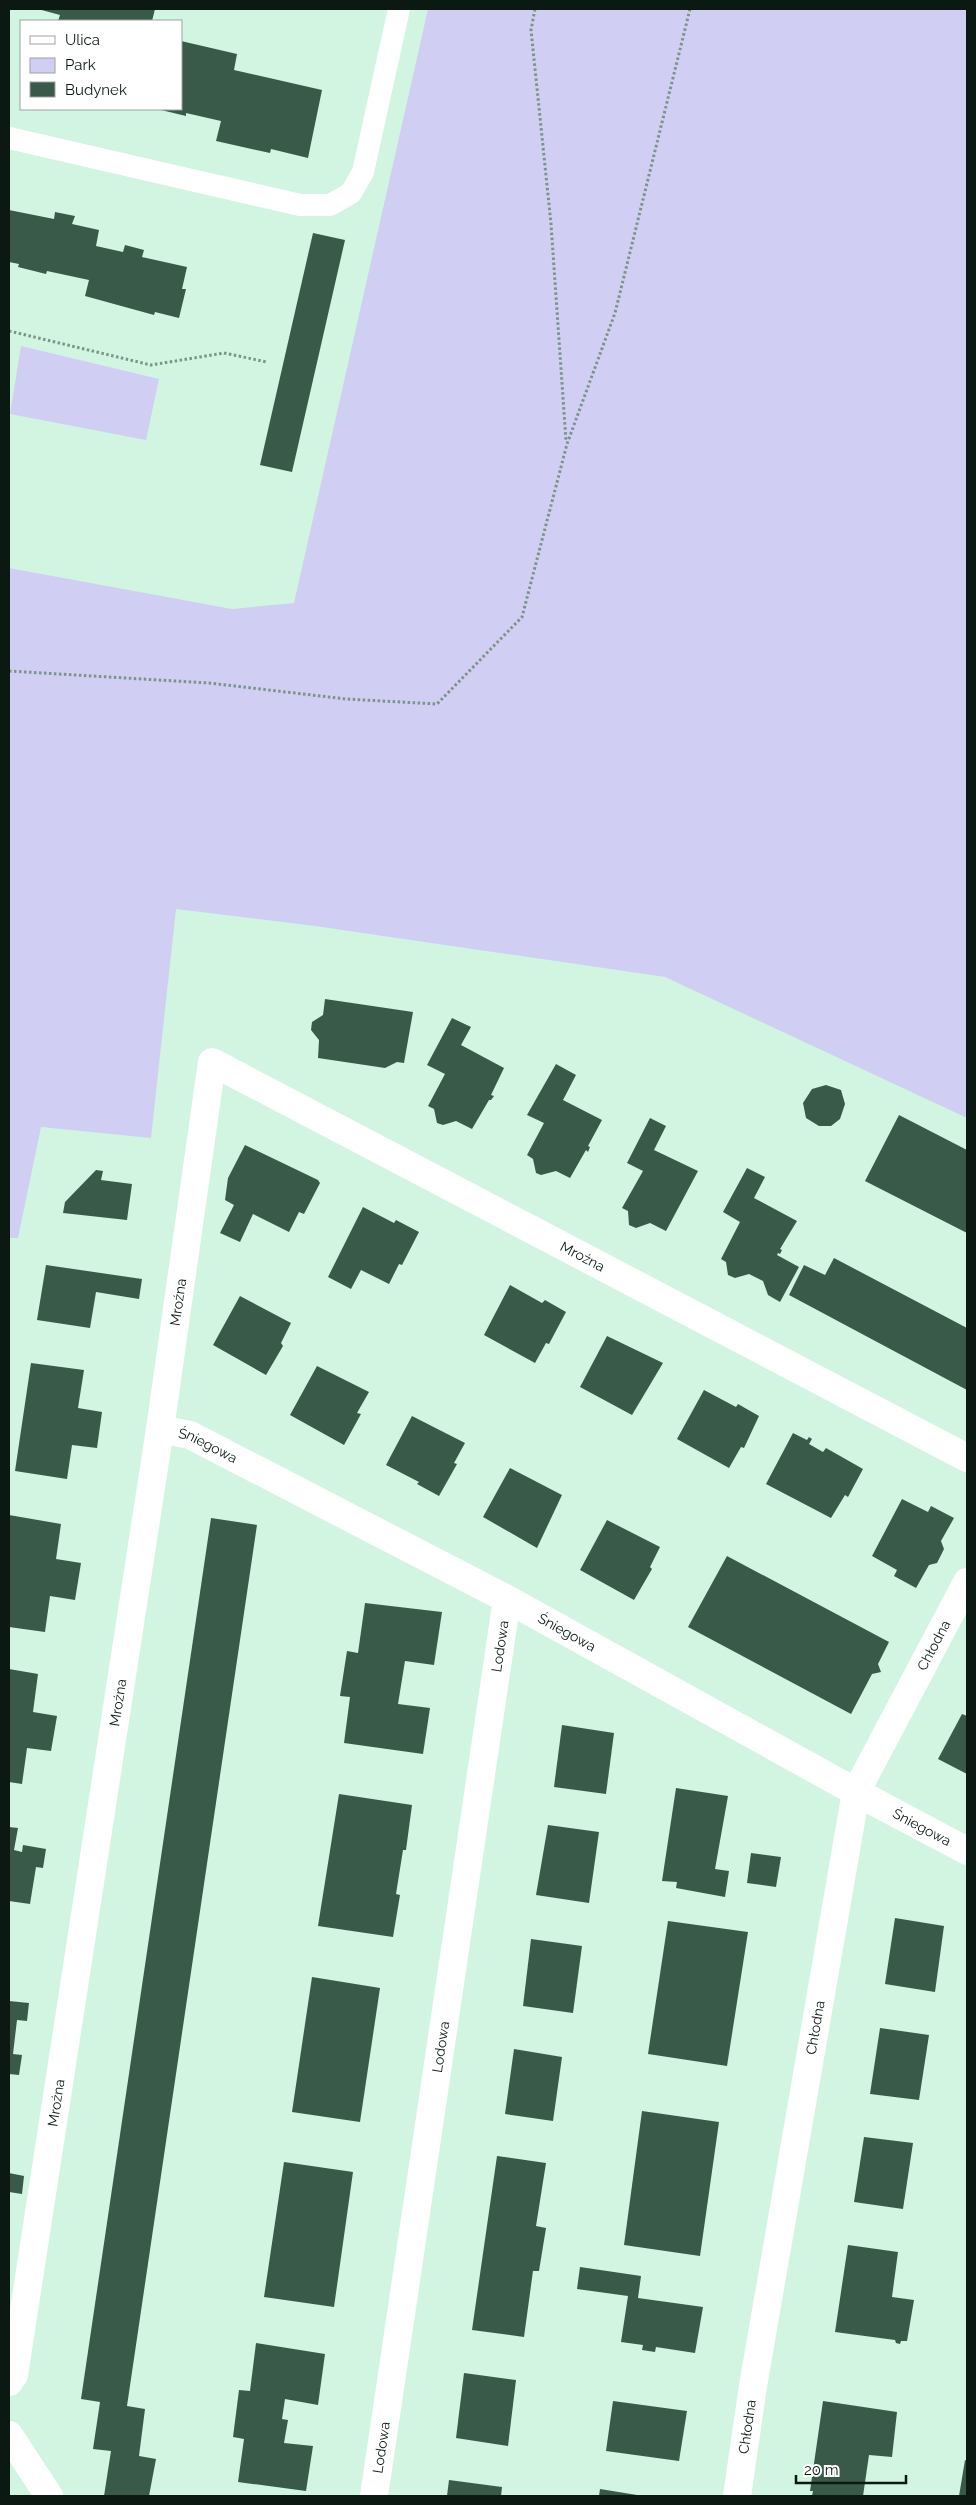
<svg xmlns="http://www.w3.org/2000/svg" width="976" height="2505" font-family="Raleway,sans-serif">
	<rect width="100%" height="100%" fill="#d1f5e1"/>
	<g fill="#d1cef4">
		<path d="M428 9H967V1118L665 977 315 926 176 909 151 1138 41 1127 18 1238H9V568L232 609 294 603Z"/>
		<path d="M21 346 159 379 146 440 10 414Z"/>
	</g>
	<g fill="#3a5a49">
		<path d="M38 9H155L152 21H58L60 15Z"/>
		<path d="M181 41 237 54 234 70 322 90 308 158 271 149 270 153 216 141 221 121 186 113V116L157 109H181Z"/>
		<path d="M9 210 54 219 55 212 75 216 72 224 99 230 96 246 123 252 125 245 144 250 142 257 187 267 182 289H186L179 318 155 312 154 315 85 296 89 280 47 271 46 274 18 267 19 264 9 262Z"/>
		<path d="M313 233 345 240 292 472 260 465Z"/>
		<path d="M325 999 413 1012 404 1063 397 1062 385 1068 318 1058 319 1040 311 1030 312 1022 323 1015Z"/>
		<path d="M452 1018 471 1027 461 1045 504 1068 491 1095 494 1096 491 1100H489L472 1129 456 1121 443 1125 437 1123 434 1109 428 1106 445 1074 427 1065Z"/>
		<path d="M556 1064 576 1075 563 1100 602 1120 588 1146 590 1147 588 1152 586 1150 570 1178 556 1171 541 1175 536 1173 533 1159 527 1155 544 1123 527 1115Z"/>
		<path d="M826 1085 841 1090 845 1104 840 1119 831 1126H819L806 1118 803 1103 812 1089Z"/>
		<path d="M899 1115 967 1150V1233L865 1181Z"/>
		<path d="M650 1118 666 1126 654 1150 698 1171 666 1231 650 1223 636 1228 629 1225 628 1211 622 1208 643 1171 627 1163Z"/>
		<path d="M245 1145 318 1180 320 1183 304 1214 299 1212 289 1232 253 1214 240 1242 220 1233 234 1205 225 1200 228 1178Z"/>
		<path d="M747 1168 765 1177 754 1198 797 1221 780 1249 782 1250 780 1254 778 1253 777 1255 799 1267 780 1302 768 1295 763 1281 749 1274 735 1278 728 1275 726 1262 721 1259 740 1222 723 1212Z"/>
		<path d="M96 1170 103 1171 101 1180 132 1184 127 1220 63 1213 65 1202Z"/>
		<path d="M363 1207 394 1223 396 1220 419 1232 402 1265 399 1264 389 1284 361 1270 351 1289 328 1277Z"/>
		<path d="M834 1258 967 1328V1390L789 1295 804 1265 825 1275Z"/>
		<path d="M46 1265 142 1279 139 1299 96 1292 90 1328 37 1320Z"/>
		<path d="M510 1285 542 1303 545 1300 566 1312 549 1344 546 1343 535 1363 484 1335Z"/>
		<path d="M240 1296 291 1323 281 1343 283 1346 266 1375 213 1345Z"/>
		<path d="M607 1336 663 1363 632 1415 580 1387Z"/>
		<path d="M31 1363 84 1370 78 1408 102 1412 97 1448 72 1445 67 1479 15 1471Z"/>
		<path d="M317 1366 369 1392 357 1413 361 1414 344 1445 290 1415Z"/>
		<path d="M704 1390 736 1407 738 1404 759 1416 744 1448 741 1447 729 1468 677 1439Z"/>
		<path d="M412 1416 465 1443 454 1463 457 1464 439 1496 417 1484 419 1482 386 1465Z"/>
		<path d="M793 1433 807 1440 809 1437 812 1439 809 1444 823 1452 826 1448 863 1469 848 1497 845 1495 831 1518 766 1484Z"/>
		<path d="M510 1468 562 1495 537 1548 483 1517Z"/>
		<path d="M902 1499 928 1512 931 1506 954 1518 941 1541 944 1549 937 1563 929 1565 916 1588 894 1576 897 1570 872 1556Z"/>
		<path d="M9 1515 61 1524 56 1559 81 1563 75 1600 50 1596 45 1632 9 1627Z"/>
		<path d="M211 1518 257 1525 127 2406 145 2409 139 2456 156 2459 149 2496H104L111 2451 93 2449 100 2402 81 2399Z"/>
		<path d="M607 1520 660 1547 650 1567 652 1569 634 1600 580 1570Z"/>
		<path d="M727 1556 889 1642 878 1664 881 1672 872 1674 851 1714 688 1627Z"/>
		<path d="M365 1603 442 1612 434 1665 405 1661 398 1704 430 1708 423 1754 344 1743 350 1697 340 1696 347 1651 358 1653Z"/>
		<path d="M9 1669 38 1674 33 1712 57 1716 51 1751 27 1748 22 1784 9 1782Z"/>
		<path d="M962 1714 967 1716V1774L938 1759Z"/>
		<path d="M562 1725 614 1733 606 1794 554 1787Z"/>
		<path d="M676 1788 728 1796 715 1869 729 1871 725 1897 676 1888 677 1882 662 1881Z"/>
		<path d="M339 1794 412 1805 406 1850H403L396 1894 400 1895 393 1937 318 1926Z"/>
		<path d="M548 1825 599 1832 589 1903 536 1895Z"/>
		<path d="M9 1827 18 1828 14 1850 22 1852 23 1845 46 1849 43 1868 36 1867 30 1904 9 1901Z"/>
		<path d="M751 1853 781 1857 776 1887 747 1883Z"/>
		<path d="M895 1918 944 1926 935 1992 885 1984Z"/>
		<path d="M668 1921 748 1932 727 2066 648 2054Z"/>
		<path d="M531 1939 582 1946 573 2013 523 2006Z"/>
		<path d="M312 1977 380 1988 360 2122 292 2112Z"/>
		<path d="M9 2001 29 2003 27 2021 17 2020 13 2054 22 2055 19 2075 9 2074Z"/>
		<path d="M880 2028 929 2035 919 2100 870 2094Z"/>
		<path d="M514 2049 562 2057 553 2121 505 2114Z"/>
		<path d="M642 2111 719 2122 700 2256 624 2245Z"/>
		<path d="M864 2137 913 2143 903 2209 854 2202Z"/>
		<path d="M497 2156 546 2163 536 2226 546 2228 539 2271H533L524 2337 472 2330Z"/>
		<path d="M284 2162 353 2172 334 2307 264 2297Z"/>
		<path d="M9 2173 24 2176 22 2194 9 2192Z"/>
		<path d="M848 2245 898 2252 892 2297 914 2300 907 2341H901L900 2344 896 2343 895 2340 835 2332Z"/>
		<path d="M580 2267 641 2276 638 2298 703 2307 695 2353 656 2347 655 2352 642 2350 643 2345 621 2342 628 2296 577 2289Z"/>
		<path d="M256 2343 325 2354 318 2405 285 2399 282 2419 288 2420 284 2443 313 2446 306 2491 238 2482 244 2439 233 2437 239 2390 250 2391Z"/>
		<path d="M464 2373 516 2380 508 2446 456 2438Z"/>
		<path d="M613 2401 687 2411 679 2461 606 2451Z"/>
		<path d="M823 2401 897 2412 892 2457 869 2455 863 2496H812L813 2491H810Z"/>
		<path d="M965 2460 967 2461V2496H959Z"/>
		<path d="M449 2480 502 2487 501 2496H447Z"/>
		<path d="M600 2489 637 2495V2496H599Z"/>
	</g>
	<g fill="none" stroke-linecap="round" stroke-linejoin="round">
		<g stroke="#7a9586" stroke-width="3" stroke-dasharray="2.5 2.5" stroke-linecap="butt">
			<path d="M535 9 531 30 551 224 566 441"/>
			<path d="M9 331 151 365 224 353 267 362"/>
			<path d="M9 671 209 683 346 699 437 704 522 617 567 444 615 313 690 9"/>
		</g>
		<path stroke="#fff" stroke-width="22" d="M9 138 300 205H330L351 193 363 172 399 9"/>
		<g stroke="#fff" stroke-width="28">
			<path id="s1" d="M160 1429 190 1435 507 1599 856 1792 967 1851"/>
			<path id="s2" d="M9 2382 14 2375 160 1429 212 1062 967 1458"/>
			<path d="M9 2435 49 2496"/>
			<path id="s3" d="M374 2496 507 1599"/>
			<path id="s4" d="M737 2496 753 2386 856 1792 967 1582"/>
		</g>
	</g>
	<g text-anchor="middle" stroke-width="5" stroke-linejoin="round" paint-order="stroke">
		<g font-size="14" fill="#0b1912" stroke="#fff">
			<text dy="5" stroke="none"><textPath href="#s2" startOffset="1755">Mroźna</textPath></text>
			<text dy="5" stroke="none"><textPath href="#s2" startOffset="1094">Mroźna</textPath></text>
			<text dy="5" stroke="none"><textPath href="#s1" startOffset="51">Śniegowa</textPath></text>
			<text dy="5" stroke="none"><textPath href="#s1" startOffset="456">Śniegowa</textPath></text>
			<text dy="5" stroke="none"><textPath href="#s4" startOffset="880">Chłodna</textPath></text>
			<text dy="5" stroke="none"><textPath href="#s3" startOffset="859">Lodowa</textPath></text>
			<text dy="5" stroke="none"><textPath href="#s2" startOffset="689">Mroźna</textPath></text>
			<text dy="5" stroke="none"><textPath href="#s1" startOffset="861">Śniegowa</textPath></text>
			<text dy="5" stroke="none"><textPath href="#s4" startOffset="475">Chłodna</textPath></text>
			<text dy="5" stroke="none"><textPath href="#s3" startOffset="454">Lodowa</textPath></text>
			<text dy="5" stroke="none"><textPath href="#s2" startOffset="284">Mroźna</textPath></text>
			<text dy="5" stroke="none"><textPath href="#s4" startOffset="70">Chłodna</textPath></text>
			<text dy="5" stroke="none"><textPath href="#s3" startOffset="49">Lodowa</textPath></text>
		</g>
	</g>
	<rect width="976" height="2505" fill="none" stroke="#0b1912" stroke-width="20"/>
	<rect x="20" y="20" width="162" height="90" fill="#ffffff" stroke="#9da3a0"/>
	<rect x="30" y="36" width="25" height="8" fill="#ffffff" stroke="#9da3a0"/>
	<text x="65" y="45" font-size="15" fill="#0b1912">Ulica</text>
	<rect x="30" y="58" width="25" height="15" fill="#d1cef4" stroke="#9da3a0"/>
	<text x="65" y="70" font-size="15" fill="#0b1912">Park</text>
	<rect x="30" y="82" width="25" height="15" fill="#3a5a49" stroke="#9da3a0"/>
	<text x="65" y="95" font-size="15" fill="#0b1912">Budynek</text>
	<path d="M796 2475v8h110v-8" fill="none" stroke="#0b1912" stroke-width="2.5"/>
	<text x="804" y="2475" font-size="15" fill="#0b1912" stroke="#ffffff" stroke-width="4" paint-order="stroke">20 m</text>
</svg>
